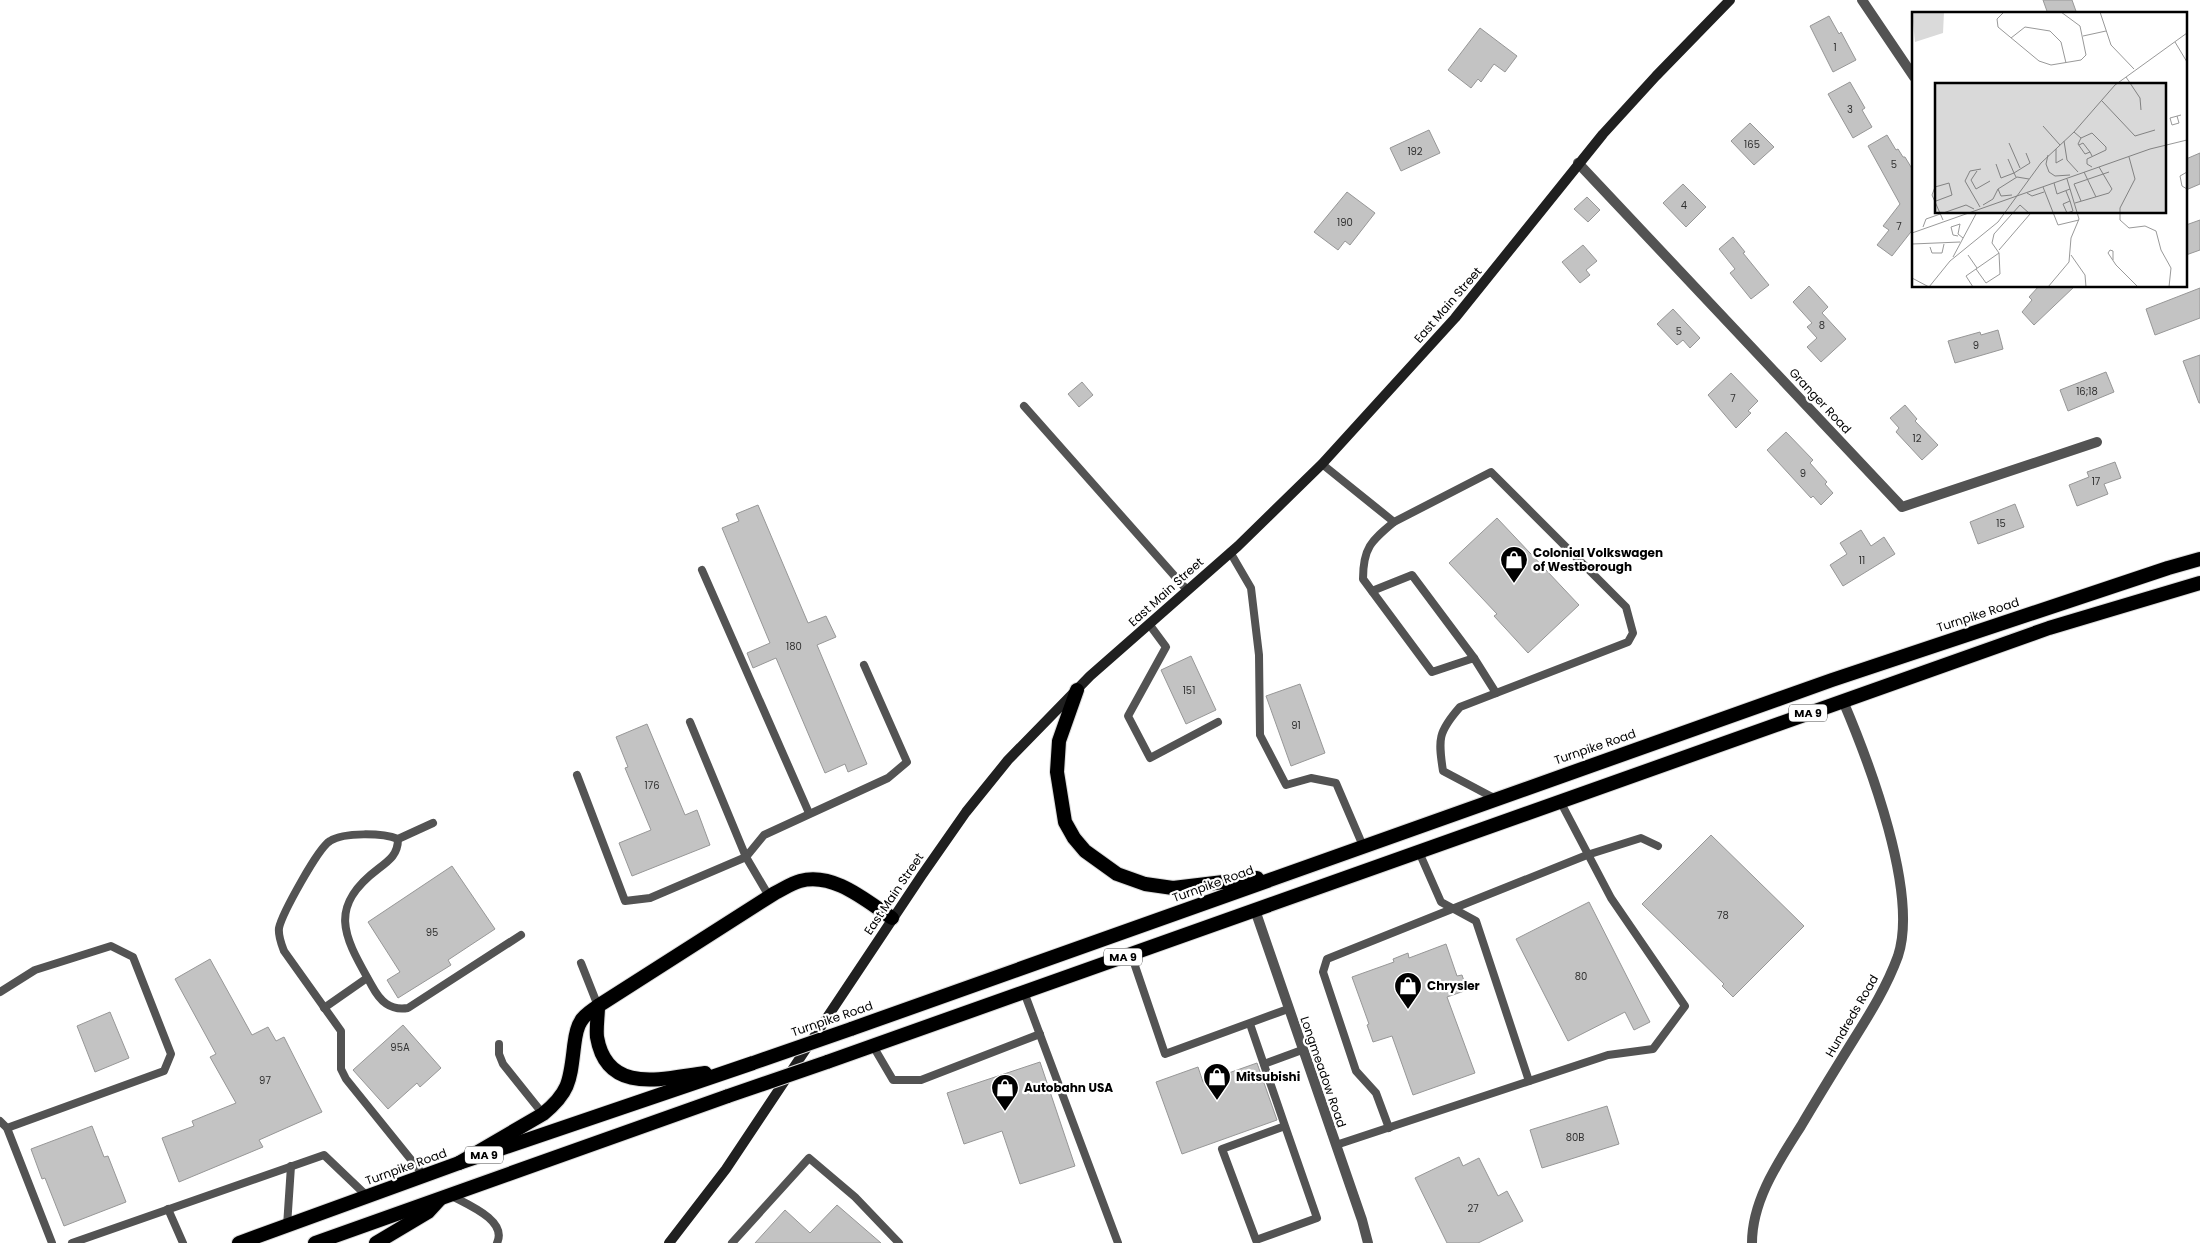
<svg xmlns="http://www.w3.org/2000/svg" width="2200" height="1243" font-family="Poppins,sans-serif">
	<rect width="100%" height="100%" fill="#fff"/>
	<g fill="#c3c3c3" stroke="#979797">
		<path d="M2043 0H2072L2077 14H2048Z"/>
		<path d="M1829 16 1839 34 1841 32 1856 60 1833 72 1810 26Z"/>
		<path d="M1480 28 1517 56 1505 72 1494 64 1481 82 1478 79 1471 88 1448 70Z"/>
		<path d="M1850 82 1865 108 1862 110 1872 127 1853 138 1828 94Z"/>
		<path d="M1750 123 1774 147 1754 165 1731 141Z"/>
		<path d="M1429 130 1440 153 1401 171 1390 148Z"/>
		<path d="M1887 135 1896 150 1898 149 1903 157H1905L1914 172V228L1892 256 1877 245 1889 230 1883 226 1900 204 1868 146Z"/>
		<path d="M2200 153V184L2186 190V159Z"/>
		<path d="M1683 184 1706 207 1686 227 1663 203Z"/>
		<path d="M1347 192 1375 213 1350 245 1345 241 1338 250 1314 232Z"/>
		<path d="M1587 197 1600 210 1588 222 1574 209Z"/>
		<path d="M2200 220V250L2186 255V225Z"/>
		<path d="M1733 237 1745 252 1743 253 1769 285 1751 299 1730 273 1735 269 1719 249Z"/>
		<path d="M1583 245 1597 261 1586 270 1590 275 1580 283 1562 262Z"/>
		<path d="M1809 286 1828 307 1822 313 1846 339 1821 362 1807 347 1817 338 1807 327 1812 323 1793 302Z"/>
		<path d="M2039 286H2075L2034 325 2022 312 2032 300 2029 297Z"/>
		<path d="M2200 288V318L2155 335 2146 309Z"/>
		<path d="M1673 309 1700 338 1690 348 1683 340 1677 345 1657 324Z"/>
		<path d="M1998 330 2003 349 1955 363 1948 341 1980 332 1981 335Z"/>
		<path d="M2200 355V403H2199L2183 361Z"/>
		<path d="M2106 372 2114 392 2068 411 2060 390Z"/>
		<path d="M1731 373 1758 401 1748 411 1751 413 1736 428 1708 395Z"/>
		<path d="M1082 382 1093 395 1079 407 1068 394Z"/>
		<path d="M1905 405 1917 419 1915 421 1938 445 1922 460 1896 432 1899 428 1890 418Z"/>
		<path d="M1786 432 1813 460 1810 463 1827 482 1825 484 1833 493 1821 505 1813 496 1811 498 1767 450Z"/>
		<path d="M2115 462 2121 478 2104 484 2108 494 2077 506 2069 485 2089 477 2087 472Z"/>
		<path d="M2015 504 2024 527 1978 544 1970 522Z"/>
		<path d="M758 505 808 623 826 616 836 637 817 645 867 764 848 772 845 764 825 773 776 658 753 668 747 653 770 643 722 528 739 521 736 514Z"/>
		<path d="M1497 518 1579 605 1528 653 1494 616 1497 614 1449 563Z"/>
		<path d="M1861 530 1871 546 1884 537 1895 554 1843 586 1830 565 1847 554 1840 543Z"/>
		<path d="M1191 656 1216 710 1186 724 1161 670Z"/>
		<path d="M1300 684 1325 753 1291 766 1266 696Z"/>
		<path d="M647 724 685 815 697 810 710 845 632 876 619 843 651 830 625 768 628 767 616 737Z"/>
		<path d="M1711 835 1804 926 1733 997 1722 986 1724 984 1642 904Z"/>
		<path d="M452 866 495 929 448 960 451 965 398 998 387 980 400 972 368 922Z"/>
		<path d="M1589 902 1650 1022 1634 1030 1625 1012 1568 1041 1516 939Z"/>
		<path d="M1446 944 1457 976 1462 975 1467 990 1447 997 1475 1073 1413 1095 1392 1036 1373 1042 1367 1025 1369 1024 1352 977 1394 962 1393 959 1408 953 1409 958Z"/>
		<path d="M210 959 252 1035 268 1027 276 1041 284 1037 322 1112 259 1140 263 1147 179 1182 162 1138 194 1126 192 1121 236 1103 210 1057 216 1054 175 979Z"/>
		<path d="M110 1012 129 1058 95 1072 77 1026Z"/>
		<path d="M403 1025 441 1068 420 1087 417 1083 388 1109 353 1070Z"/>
		<path d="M1040 1062 1075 1166 1020 1184 1002 1131 964 1144 947 1093Z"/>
		<path d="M1257 1063 1277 1120 1182 1154 1156 1082 1198 1067 1203 1082Z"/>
		<path d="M1607 1106 1619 1144 1542 1168 1530 1130Z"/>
		<path d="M92 1126 104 1157 108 1156 126 1202 64 1226 45 1178 42 1179 31 1149Z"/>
		<path d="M1459 1157 1463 1166 1479 1158 1498 1196 1507 1191 1523 1221 1478 1243H1447L1415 1178Z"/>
		<path d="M837 1205 881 1243H755L785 1210 810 1233Z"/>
	</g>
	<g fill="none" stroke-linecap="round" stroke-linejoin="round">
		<defs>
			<g id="trunk">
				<path d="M1077 690 1059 741 1057 772 1065 822 1074 838 1085 851 1117 874 1145 884 1173 888 1257 878"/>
				<path d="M598 1006C598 1016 596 1027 597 1037 607 1096 664 1078 705 1073"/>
				<path d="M851 1029 1832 680 2168 568 2200 559"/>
				<path d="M827 1062 2049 628 2200 583"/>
				<path d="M459 1163 543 1114C570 1092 570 1080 574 1047 575 1039 576 1028 581 1021 584 1015 593 1010 598 1006L775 893C783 889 792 883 800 881 834 872 866 901 892 918"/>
				<path d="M239 1243 459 1163 753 1063"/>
				<path d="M315 1243 728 1096"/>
				<path d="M376 1243 428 1212 439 1200"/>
			</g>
		</defs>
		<use href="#trunk" stroke="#dbdbdb" stroke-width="16"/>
		<g stroke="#535353" stroke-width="8">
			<path d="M1024 406 1187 590"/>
			<path d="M1322 464 1394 522 1491 472 1626 607 1633 633 1628 642 1460 707C1438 732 1438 739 1443 771L1494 798"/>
			<path d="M1394 522C1371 541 1363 548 1363 579L1432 672 1474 658 1496 693"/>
			<path d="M1230 552 1251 588 1259 655 1260 735 1286 785 1311 778 1336 783 1363 846"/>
			<path d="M702 570 809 813"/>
			<path d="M1372 591 1412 575 1474 658"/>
			<path d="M1149 624 1166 647 1128 716 1150 758 1218 722"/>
			<path d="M690 722 746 857 764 835 888 778 907 762 864 665"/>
			<path d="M577 775 625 901 650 898 746 857 769 896"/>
			<path d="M398 839C398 854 390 860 378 869 325 909 346 939 372 986 380 1001 390 1011 408 1008L521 935"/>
			<path d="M1419 852 1441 902 1476 921 1529 1081"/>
			<path d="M1131 954 1165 1054 1288 1009"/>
			<path d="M581 963 598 1006"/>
			<path d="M0 992 35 970 111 946 133 957 171 1054 164 1071 7 1128"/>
			<path d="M1024 992 1118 1243"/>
			<path d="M324 1008 367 978"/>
			<path d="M1250 1024 1285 1126 1222 1149 1256 1240 1317 1218 1285 1126"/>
			<path d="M499 1044V1054L503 1064 543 1114"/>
			<path d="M873 1046 893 1080H921L1040 1034"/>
			<path d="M1264 1064 1302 1050"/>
			<path d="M0 1121 7 1128 52 1243"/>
			<path d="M1389 1128 1376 1093 1356 1071 1323 972 1327 959 1587 855 1641 838 1658 846"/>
			<path d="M1336 1145 1608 1055 1653 1049 1685 1006 1611 898 1560 801"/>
			<path d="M425 1177 346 1079 341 1069V1031L284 951C281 943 278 936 279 928 282 914 318 848 330 841 344 832 383 833 398 839L433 823"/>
			<path d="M450 1195C466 1204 508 1220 497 1243"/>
			<path d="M168 1209 183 1243"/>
			<path d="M287 1226 291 1166"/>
			<path d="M72 1243 324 1155 368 1197"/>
			<path d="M732 1243 809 1158 855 1197 899 1243"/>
		</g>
		<g stroke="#535353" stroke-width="10">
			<path d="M1862 0 1914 77"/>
			<path d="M1578 163 1902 507 2097 442"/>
			<path d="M1255 910 1362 1220 1368 1243"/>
			<path d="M1752 1243C1752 1200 1779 1161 1801 1126 1818 1097 1836 1068 1854 1039 1871 1012 1887 986 1898 956 1919 893 1869 762 1843 701"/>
		</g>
		<path stroke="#202020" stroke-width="10" d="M669 1243 726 1169 922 875 966 812 1008 760 1090 676 1238 546 1322 464 1455 318 1603 134 1656 76 1730 0"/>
		<use href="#trunk" stroke="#000" stroke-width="14"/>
		<defs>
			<g id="trunk-bridge">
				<path d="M753 1063 851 1029"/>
				<path d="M728 1096 827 1062"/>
			</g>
		</defs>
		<use href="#trunk-bridge" stroke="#dbdbdb" stroke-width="16" stroke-linecap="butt"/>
		<use href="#trunk-bridge" stroke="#000" stroke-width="14"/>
	</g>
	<defs>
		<symbol id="shop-pin" viewBox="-11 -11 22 30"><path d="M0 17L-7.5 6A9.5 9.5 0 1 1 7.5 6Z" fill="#000" stroke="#fff"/><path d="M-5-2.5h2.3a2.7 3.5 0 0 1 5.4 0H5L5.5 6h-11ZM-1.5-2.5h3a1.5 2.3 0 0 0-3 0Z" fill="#fff"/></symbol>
	</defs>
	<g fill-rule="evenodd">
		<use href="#shop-pin" x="1498" y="544" width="32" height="43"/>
		<use href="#shop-pin" x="1392" y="970" width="32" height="43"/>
		<use href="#shop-pin" x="1201" y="1061" width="32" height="43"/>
		<use href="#shop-pin" x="989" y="1072" width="32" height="43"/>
	</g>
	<g text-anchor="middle" stroke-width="4.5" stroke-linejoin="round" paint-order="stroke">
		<g font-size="10" fill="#313131">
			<text x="1835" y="51">1</text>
			<text x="1850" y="113">3</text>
			<text x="1752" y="148">165</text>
			<text x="1415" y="155">192</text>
			<text x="1894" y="168">5</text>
			<text x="1684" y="209">4</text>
			<text x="1345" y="226">190</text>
			<text x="1899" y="230">7</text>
			<text x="1822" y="329">8</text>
			<text x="1679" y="335">5</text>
			<text x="1976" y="349">9</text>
			<text x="2087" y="395">16;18</text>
			<text x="1733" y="402">7</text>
			<text x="1917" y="442">12</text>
			<text x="1803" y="477">9</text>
			<text x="2096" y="485">17</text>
			<text x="2001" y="527">15</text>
			<text x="1862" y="564">11</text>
			<text x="794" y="650">180</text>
			<text x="1189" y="694">151</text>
			<text x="1296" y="729">91</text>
			<text x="652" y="789">176</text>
			<text x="1723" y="919">78</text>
			<text x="432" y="936">95</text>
			<text x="1581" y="980">80</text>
			<text x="400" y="1051">95A</text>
			<text x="265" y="1084">97</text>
			<text x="1575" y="1141">80B</text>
			<text x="1473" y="1212">27</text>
		</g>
		<g fill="#fff" stroke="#4c4c4c" stroke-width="1">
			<rect x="1789" y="704.5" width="38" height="17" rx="4"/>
			<rect x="1104" y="948.5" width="38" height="17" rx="4"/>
			<rect x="465" y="1146.5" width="38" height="17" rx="4"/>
		</g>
		<g font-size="11" font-weight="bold" fill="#000">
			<text x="1808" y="717">MA 9</text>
			<text x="1123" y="961">MA 9</text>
			<text x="484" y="1159">MA 9</text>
		</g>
		<g font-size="12" fill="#000" stroke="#fff">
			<text transform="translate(1448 305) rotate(-49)" y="4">East Main Street</text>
			<text transform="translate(1820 401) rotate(47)" y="4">Granger Road</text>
			<text transform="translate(1166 592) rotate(-42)" y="4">East Main Street</text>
			<text transform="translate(1978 615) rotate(-18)" y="4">Turnpike Road</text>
			<text transform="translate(1595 747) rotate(-19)" y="4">Turnpike Road</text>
			<text transform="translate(1213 884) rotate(-20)" y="4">Turnpike Road</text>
			<text transform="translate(894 894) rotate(-56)" y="4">East Main Street</text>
			<text transform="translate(1852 1016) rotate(-60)" y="4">Hundreds Road</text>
			<text transform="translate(832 1019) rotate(-19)" y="4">Turnpike Road</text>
			<text transform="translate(1323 1072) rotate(71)" y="4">Longmeadow Road</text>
			<text transform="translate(406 1167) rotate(-20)" y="4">Turnpike Road</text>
		</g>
		<g font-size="12" font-weight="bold" fill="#000" stroke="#fff" text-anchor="start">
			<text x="1533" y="557">Colonial Volkswagen<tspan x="1533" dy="14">of Westborough</tspan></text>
			<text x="1427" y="990">Chrysler</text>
			<text x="1236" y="1081">Mitsubishi</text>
			<text x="1024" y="1092">Autobahn USA</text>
		</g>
	</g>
	<g transform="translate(1912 12)">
		<rect width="275" height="275" fill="#fff"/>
		<path d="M0 0H32L31 21 3 30Z" fill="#dadada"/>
		<path fill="none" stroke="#999" stroke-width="1" d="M92 0 85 7 86 15 127 49 139 53 169 48 174 43 168 14 149 0M188 0 199 33 222 57M171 24 194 19M99 26 113 15 138 19 149 30 154 51M263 30 275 50M214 65 228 86 229 98M190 89 223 124 243 118M265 104 267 111 260 113 258 106 269 103M131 114 148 133M162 120 169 126 180 121 194 135V138L175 147V152L180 155M169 126 166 132 173 142 178 140 180 144M152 129 155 148 166 160M97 131 108 156M167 133 171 131 178 140M144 137V151L151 147M136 143 134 152 137 160 143 164 158 163M217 145 223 167 208 196V208L217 216 233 214 244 219 249 238 259 256 257 275M96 147 102 161 118 151 114 141M84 152 89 166 102 161 104 165M65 159 59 168 64 177 78 169M172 160 184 185M275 160 268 164 270 174 275 177M142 171 145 182 158 177M131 175 146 213 167 208M86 177 89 184 100 183M154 179 158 189 151 192 155 201 161 199 158 189M115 181 120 184 132 180M24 189 40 183 37 171 23 175 20 183 31 208M169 189 162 172 197 160M163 191 197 181 200 177 187 155M71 193 81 187 86 177 105 165 117 167M68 195 53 169 58 159 69 157M11 215 14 207 54 193 62 197M0 221 238 137 275 128M46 224 41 223 39 215 48 212 46 222 51 226M0 232 48 230M18 235 20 241H30L32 232M87 238 118 202 108 193 82 222 80 231 87 241 64 257 74 271 88 262 87 241M56 243 65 256M159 243 173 263 174 275M41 245 65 200M201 248V239L198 238 196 241 204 253 226 275M0 266 17 275M17 275 38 249 86 210 129 151 162 120 203 73 275 21M61 275 54 264 64 257M136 275 157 250 159 226 167 207 155 167"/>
		<path fill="#000" fill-opacity="0.15" stroke="#000" stroke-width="2.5" d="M23 71H254V201H23Z"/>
		<rect width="275" height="275" fill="none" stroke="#000" stroke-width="2.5"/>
	</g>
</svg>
